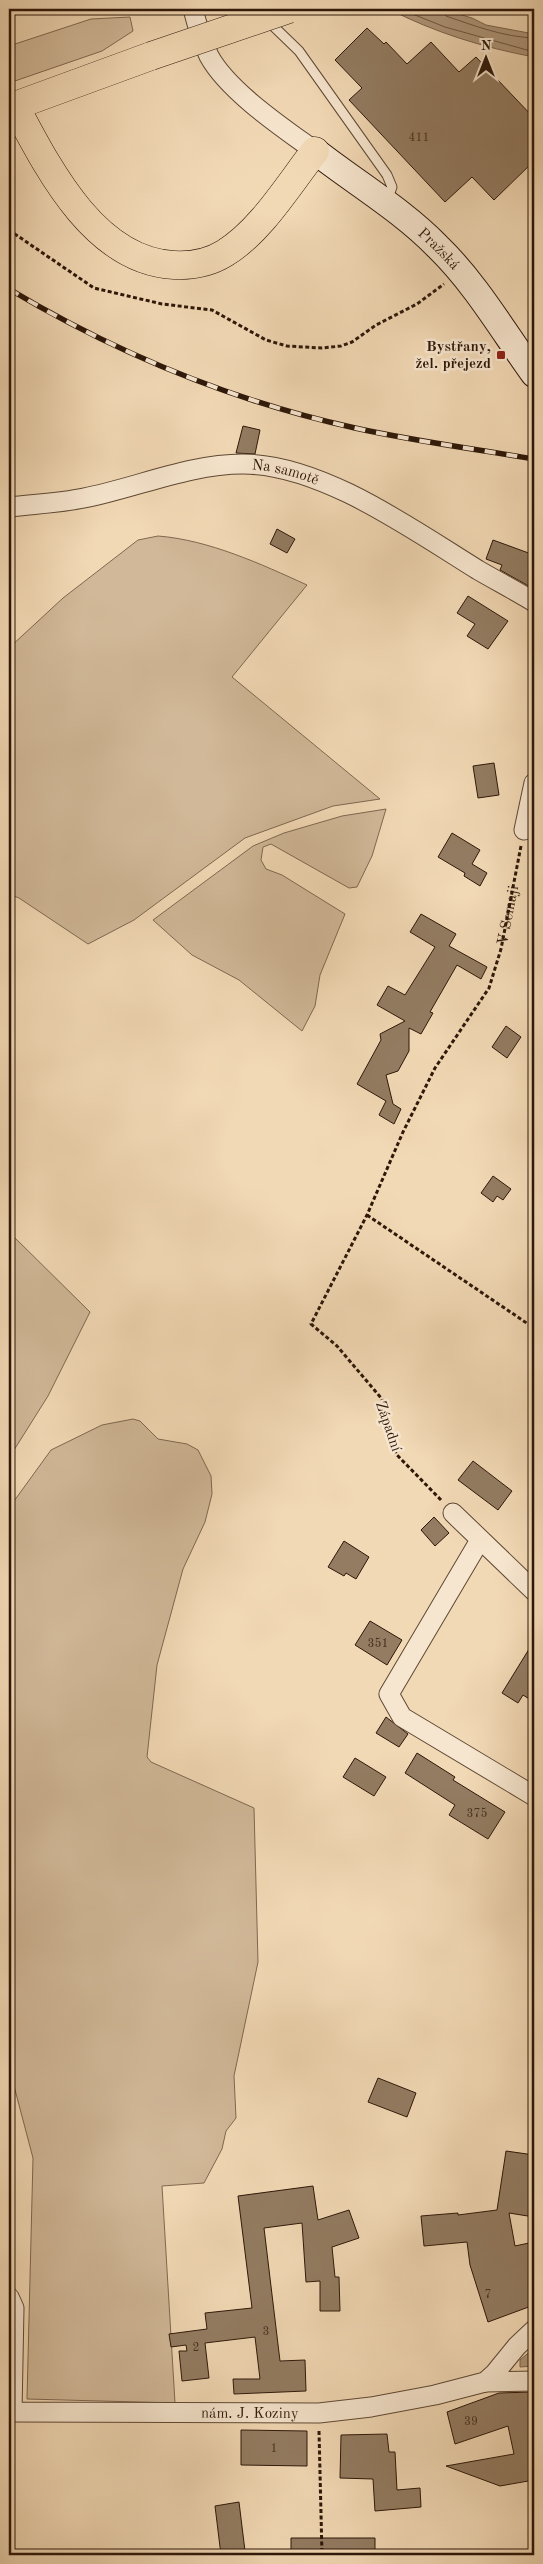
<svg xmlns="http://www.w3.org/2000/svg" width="543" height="2564" font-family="'Old Standard TT',serif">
<rect width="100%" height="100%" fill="#f2d9b5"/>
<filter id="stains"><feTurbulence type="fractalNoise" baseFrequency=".004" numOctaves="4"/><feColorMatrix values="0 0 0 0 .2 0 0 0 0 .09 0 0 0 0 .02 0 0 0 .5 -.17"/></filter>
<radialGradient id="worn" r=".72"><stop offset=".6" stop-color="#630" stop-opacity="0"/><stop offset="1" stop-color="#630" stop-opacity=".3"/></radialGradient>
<path fill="#d1b898" stroke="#7f6850" d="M130 17 133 31 102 51 9 83V46L91 19Z
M158 536C209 540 261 564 307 585L232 677 380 799 333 806 245 838 134 920 88 944 19 898 9 894V648L63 598 138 540Z
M386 809 372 856 357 887 349 888 271 844 263 847 261 860 266 869 282 875 345 914 320 975 315 1006 302 1031 239 980 192 955 153 920 253 846 284 833 342 816Z
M9 1232 90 1312 48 1396 9 1458Z
M133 1419 140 1421 158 1439 187 1444 198 1450 211 1476 212 1494 205 1522 183 1569 157 1665 147 1757 151 1762 254 1808 258 1962 234 2076 236 2118 226 2131 222 2149 204 2183 162 2186 175 2403 27 2399 33 2158 9 2067V1508L51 1450 102 1425Z"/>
<path fill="#af977b" stroke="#7b644d" d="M389 9H442L472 18 486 25 534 34V57C485 48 433 32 389 9Z
M533 2349 534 2366 520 2367V2360Z"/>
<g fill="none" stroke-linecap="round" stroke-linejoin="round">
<path stroke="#6e5742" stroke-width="1" d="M400 9 445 27 534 52
M443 9 446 16C475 26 504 37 534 38"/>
</g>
<path fill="#937c62" stroke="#2d1709" d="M367 28 384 44 386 42 407 64 431 42 459 72 476 57 534 118V161L494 200 472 177 445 202 349 100 362 88 335 60Z
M243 426 260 430 255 454 236 453Z
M277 529 295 539 287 553 270 544Z
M493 540 534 555V589L500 570 502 565 486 559Z
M468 596 508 621 488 649 467 636 475 624 457 613Z
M494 763 499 795 478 798 473 766Z
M452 833 480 850 472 864 487 873 480 886 464 876 465 873 438 857Z
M421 914 456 934 449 946 487 967 481 979 457 965 430 1012 433 1013 421 1034 409 1028V1051L398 1071 386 1075 393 1104 401 1109 394 1124 379 1115 386 1101 357 1084 381 1040 380 1034 405 1021 377 1005 388 986 405 995 435 947 410 932Z
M506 1026 521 1037 507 1058 492 1047Z
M493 1176 511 1189 503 1200 497 1196 493 1202 481 1193Z
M473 1461 512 1491 498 1510 458 1480Z
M434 1517 449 1533 435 1546 421 1530Z
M344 1541 369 1557 356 1579 346 1573 344 1576 328 1567Z
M370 1621 402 1640 387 1665 355 1645Z
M534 1641V1702L523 1695 518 1703 502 1693Z
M386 1717 408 1734 399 1747 376 1733Z
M417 1753 455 1777 453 1780 505 1812 488 1839 449 1815 455 1805 405 1773Z
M355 1758 386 1777 374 1796 343 1777Z
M378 2078 416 2093 407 2117 368 2102Z
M506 2151 534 2155V2217L509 2213 515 2246 529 2243 532 2262 534 2261V2305L488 2322 470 2265 467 2242 424 2246 421 2216 458 2213V2215L497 2210Z
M313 2186 318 2220 349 2210 359 2238 332 2247 335 2277H339L340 2311H320V2281L306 2282 302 2223 264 2228 280 2361 305 2360 306 2391 234 2394 233 2379H260L255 2337 205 2343 209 2378 182 2381 179 2351H187L186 2345 171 2347 169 2334 207 2329 205 2313 252 2308 238 2196Z
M531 2392 534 2480 500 2486 446 2466 514 2454 508 2426 455 2444 447 2412 499 2393Z
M241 2430 307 2431V2466L241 2465Z
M387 2434 389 2452H395L397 2490 420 2488 421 2507 375 2511 373 2479 340 2478 341 2435Z
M239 2502 245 2551 221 2555 215 2506Z
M291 2538H375V2555H291Z"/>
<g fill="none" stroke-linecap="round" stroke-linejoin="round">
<g stroke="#5e4834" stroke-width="11">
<path id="lane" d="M267 20 299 51 387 175 392 187 387 201"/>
</g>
<g stroke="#5e4834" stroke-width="21">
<g id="street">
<path d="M193 9C197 25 202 41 209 56 228 91 283 128 315 151"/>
<path id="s2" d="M9 507C34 504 60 503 84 498 136 488 189 464 243 464 322 464 413 530 478 570 497 581 516 591 534 602"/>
<path d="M524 830 534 783"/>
<path d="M453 1513 534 1591"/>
<path d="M480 1540 389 1694 402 1717 534 1796"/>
<path id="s3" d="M9 2297 14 2308 12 2412 319 2413 371 2407 435 2395 485 2382 495 2373 517 2346 534 2330"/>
<path d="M485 2382 534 2381"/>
</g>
</g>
<g stroke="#2d1709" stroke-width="28">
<g id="secondary">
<path id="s4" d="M315 151C356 183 402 210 438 247 476 284 503 331 534 374"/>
</g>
</g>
<g stroke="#2d1709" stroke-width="29">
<path id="primary" d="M15 106C48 168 94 261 174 265 192 266 209 263 225 253 261 231 289 184 315 151
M9 108 151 56"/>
</g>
<g stroke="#2d1709" stroke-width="3" stroke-dasharray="4 2.5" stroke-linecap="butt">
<path d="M9 230 94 288 162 304 212 310 266 340 287 346 322 348 341 346 352 342 376 325 417 304 444 284"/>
<path d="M367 1215 534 1328"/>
<path id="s1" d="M441 1500 396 1454 382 1399 337 1346 311 1324 367 1215 403 1132 435 1068 489 988 501 949 521 846"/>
<path d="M319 2431 322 2555"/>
</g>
<use href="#lane" stroke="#f7e6cf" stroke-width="9"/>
<use href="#street" stroke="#f7e6cf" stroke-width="19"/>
<use href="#secondary" stroke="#f7e6cf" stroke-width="26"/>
<use href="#primary" stroke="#f2d9b5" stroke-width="28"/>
<g stroke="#2d1709" stroke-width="5.5">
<path id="rail" d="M9 289C116 353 233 401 355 428 414 441 475 449 534 459"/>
</g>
<use href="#rail" stroke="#f7e6cf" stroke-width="4" stroke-dasharray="11" stroke-linecap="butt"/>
<g stroke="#2d1709" stroke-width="29" stroke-linecap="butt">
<path id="primary-bridge" d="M151 56 289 9"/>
</g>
<use href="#primary-bridge" stroke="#f2d9b5" stroke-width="28"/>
</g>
<rect fill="#8f2418" stroke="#f7e6cf" stroke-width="2" x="496" y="350" width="10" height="10" rx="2.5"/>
<g text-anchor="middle" stroke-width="5" stroke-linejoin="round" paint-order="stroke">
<g font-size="12" fill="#46301f">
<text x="419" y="141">411</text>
<text x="378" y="1647">351</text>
<text x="477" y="1817">375</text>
<text x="488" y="2298">7</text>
<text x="266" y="2335">3</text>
<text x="196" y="2351">2</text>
<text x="471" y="2425">39</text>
<text x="274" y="2452">1</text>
</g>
<g font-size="15" fill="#2d1709" stroke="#f7e6cf">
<text dy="5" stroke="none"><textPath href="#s4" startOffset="158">Pražská</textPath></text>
<text dy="5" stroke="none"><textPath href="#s2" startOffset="282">Na samotě</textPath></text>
<text dy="5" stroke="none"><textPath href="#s1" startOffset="681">V Semaji</textPath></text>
<text transform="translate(389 1426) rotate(71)" y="5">Západní</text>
<text dy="5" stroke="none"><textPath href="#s3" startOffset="354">nám. J. Koziny</textPath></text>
</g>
<g font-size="15" font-weight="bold" fill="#2d1709" stroke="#f7e6cf" text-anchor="end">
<text x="491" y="351">Bystřany,<tspan x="491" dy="17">žel. přejezd</tspan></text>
</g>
</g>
<rect width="543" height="2564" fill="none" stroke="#f2d9b5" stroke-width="30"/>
<rect x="10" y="10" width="523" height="2544" fill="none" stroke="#2d1709" stroke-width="2.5"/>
<rect x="15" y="15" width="513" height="2534" fill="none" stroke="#2d1709"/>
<g transform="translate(486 58)" stroke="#f7e6cf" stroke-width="4" paint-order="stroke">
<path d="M0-4L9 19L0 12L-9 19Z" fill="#2d1709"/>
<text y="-8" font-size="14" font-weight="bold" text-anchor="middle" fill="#2d1709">N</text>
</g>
<rect width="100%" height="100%" filter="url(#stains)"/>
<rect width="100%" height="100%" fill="url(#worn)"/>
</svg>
